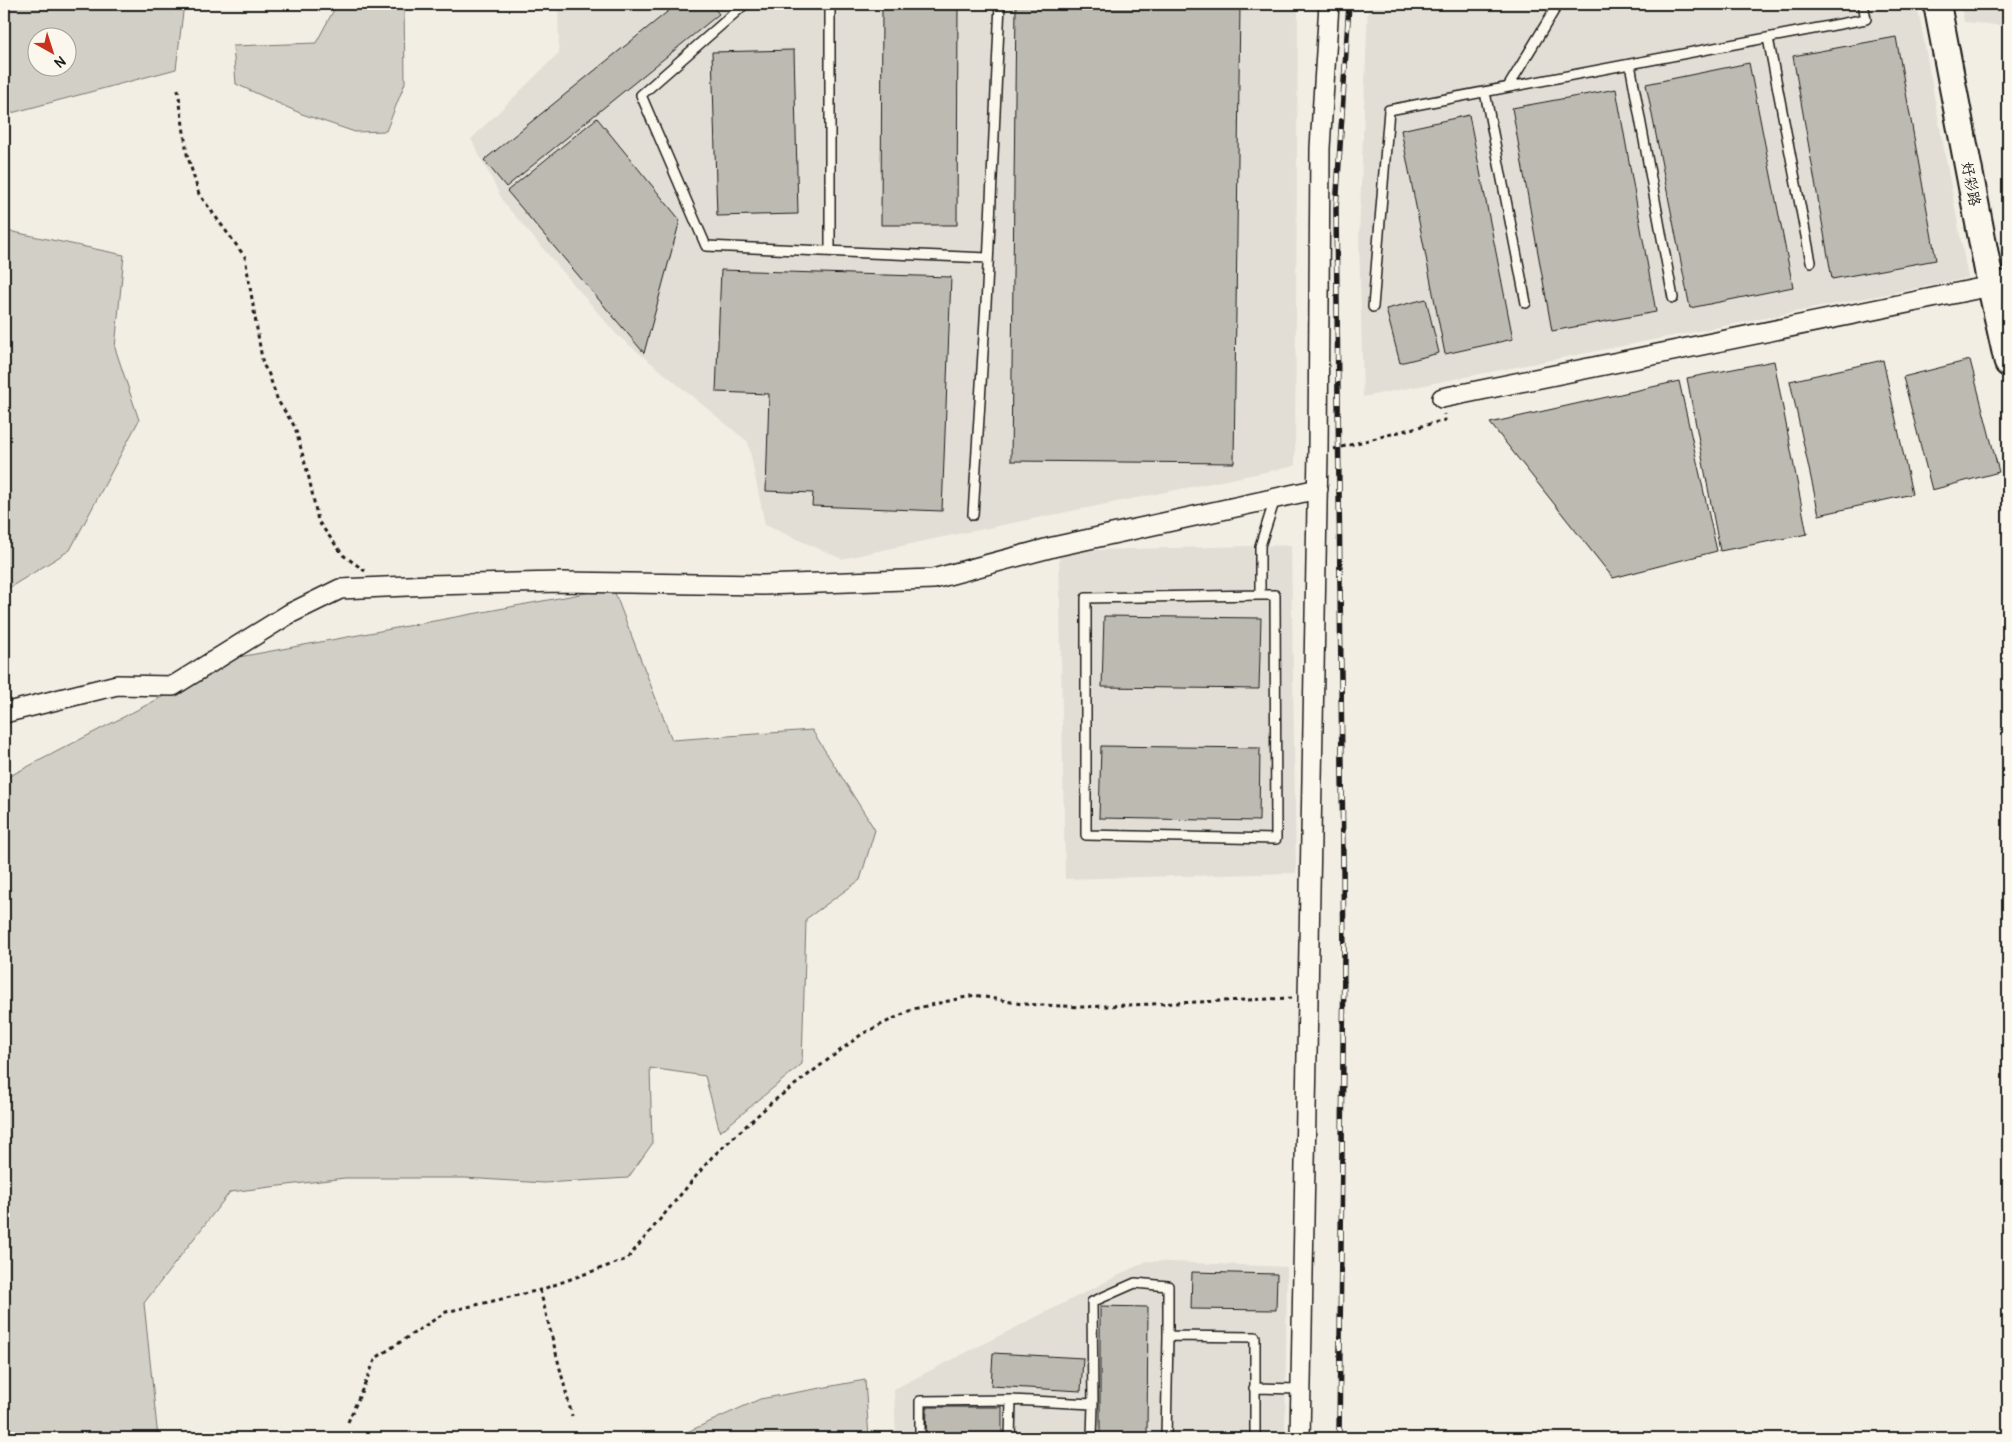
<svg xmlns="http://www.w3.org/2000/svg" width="2012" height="1442" font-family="Pangolin,'LXGW WenKai TC',sans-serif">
<rect width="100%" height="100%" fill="#f2eee4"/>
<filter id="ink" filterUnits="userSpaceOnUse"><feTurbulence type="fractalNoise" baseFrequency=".02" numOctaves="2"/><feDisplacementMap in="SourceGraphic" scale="10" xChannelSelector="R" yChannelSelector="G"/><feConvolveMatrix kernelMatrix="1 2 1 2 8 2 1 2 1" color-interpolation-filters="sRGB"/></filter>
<g filter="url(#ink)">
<path fill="#e2ded5" d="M558 4H1298L1295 466 938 538 842 559 765 525 748 442 617 335 504 203 471 139 559 53Z
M1368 4H1917L1968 278 1363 397 1359 238Z
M1960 4H2008V26L1964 22Z
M1291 545 1296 873 1065 879 1059 551Z
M1147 1261 1287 1267 1285 1438H896L894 1389Z"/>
<path fill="#d2cfc6" stroke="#777671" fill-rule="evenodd" d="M4 4H184L176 69 4 115ZM38 38H68V68H38Z
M337 4H404L405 83 386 131 355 132 302 114 236 84 233 46 316 43Z
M4 230 124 255 115 348 139 420 70 550 4 591Z
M613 588 672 740 812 730 875 830 860 880 806 919 802 1064 720 1132 705 1076 650 1068 652 1144 628 1178 544 1183 465 1178H345L230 1192 144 1303 158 1438H4V779L239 657Z
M865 1380 869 1438H674L760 1399Z"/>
<path fill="#bdbab1" stroke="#1c1c1c" d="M677 4H711L719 14 506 187 484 160Z
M882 4H958L957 225H881Z
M1016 4H1240L1234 463 1011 461Z
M1896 37 1936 260 1832 279 1793 56Z
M2008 42V111L2005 110Z
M794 50 798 214 717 216 712 52Z
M1749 63 1793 287 1690 308 1646 84Z
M1616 89 1656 312 1552 331 1512 108Z
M1469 115 1513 339 1445 354 1401 130Z
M597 118 680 220 644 353 507 191Z
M721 270 951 277 942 511 812 506 813 493 766 491 769 394 716 392Z
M1426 299 1439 353 1400 363 1386 309Z
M1883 360 1912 494 1819 515 1790 381Z
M1970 360 1999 472 1932 490 1903 377Z
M1774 361 1807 534 1720 551 1687 378Z
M1679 381 1717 551 1613 578 1490 423Z
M1104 616 1261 618 1259 689 1102 687Z
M1101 746 1260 748 1259 821 1099 818Z
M1192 1272 1277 1274 1276 1310 1191 1309Z
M1100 1306 1148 1307 1147 1438H1100Z
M993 1353 1083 1358 1081 1391 991 1386Z
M927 1407H1002V1438H926Z"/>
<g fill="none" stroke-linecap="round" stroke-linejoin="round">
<g stroke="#1c1c1c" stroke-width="12">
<path id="lane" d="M745 4 641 95 706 246 988 258
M1768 38 1811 262
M1630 64 1673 298
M1508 87 1558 4
M1485 92 1526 303
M830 251V4
M1373 307 1389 110 1866 19 1863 4
M973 515 987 287 1000 4
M1260 595H1275L1276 839 1086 835V598L1260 595V546L1275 499
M1254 1388 1301 1389
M1093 1404 1092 1302 1135 1283 1168 1286V1336
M920 1438V1401L1011 1400
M1010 1438 1011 1400 1093 1404 1092 1438
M1166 1438 1168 1336 1255 1337V1438"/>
</g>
<g stroke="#1c1c1c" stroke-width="22">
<path id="street" d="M1442 398 1991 286 2008 280
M4 713 117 685 173 686 289 614 340 589 430 585 562 582 763 585 933 579 1053 547 1318 489
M1300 1438 1318 451 1320 148 1329 4"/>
</g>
<g stroke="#1c1c1c" stroke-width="30">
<path id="secondary" d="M1937 4 1991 286 2008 363"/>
</g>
<path stroke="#1c1c1c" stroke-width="3" stroke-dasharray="4 4" stroke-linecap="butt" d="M178 89 187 154 199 194 245 257 263 365 268 372 278 401 295 427 309 478 318 521 343 555 365 571
M1334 449 1445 420 1444 414
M540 1290 572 1416
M348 1422 376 1358 446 1312 540 1290 627 1259 712 1157 771 1103 862 1034 913 1009 975 995 1022 1004 1082 1007 1292 998"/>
<use href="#lane" stroke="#fbf7ec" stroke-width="9"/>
<use href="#street" stroke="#fbf7ec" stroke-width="19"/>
<use href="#secondary" stroke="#fbf7ec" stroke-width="26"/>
<g stroke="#1c1c1c" stroke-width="5.5">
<path id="rail" d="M1339 1438 1344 957 1336 209 1349 4"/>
</g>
<use href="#rail" stroke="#fbf7ec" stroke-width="4" stroke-dasharray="11" stroke-linecap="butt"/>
</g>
</g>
<g text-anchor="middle" stroke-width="4.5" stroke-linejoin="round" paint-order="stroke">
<g font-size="15" fill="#1c1c1c" stroke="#fbf7ec">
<text transform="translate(1971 184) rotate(79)" y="5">好彩路</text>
</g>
</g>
<rect width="2012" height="1442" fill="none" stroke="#fbf7ec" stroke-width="20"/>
<rect x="10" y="10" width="1992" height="1422" fill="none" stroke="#1c1c1c" stroke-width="2" filter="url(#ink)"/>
<g transform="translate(52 52) rotate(141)"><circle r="24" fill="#fbf7ec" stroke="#a29f99"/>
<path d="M0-4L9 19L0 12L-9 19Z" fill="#c8321e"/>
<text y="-8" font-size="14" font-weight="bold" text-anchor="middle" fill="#1c1c1c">N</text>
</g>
</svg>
